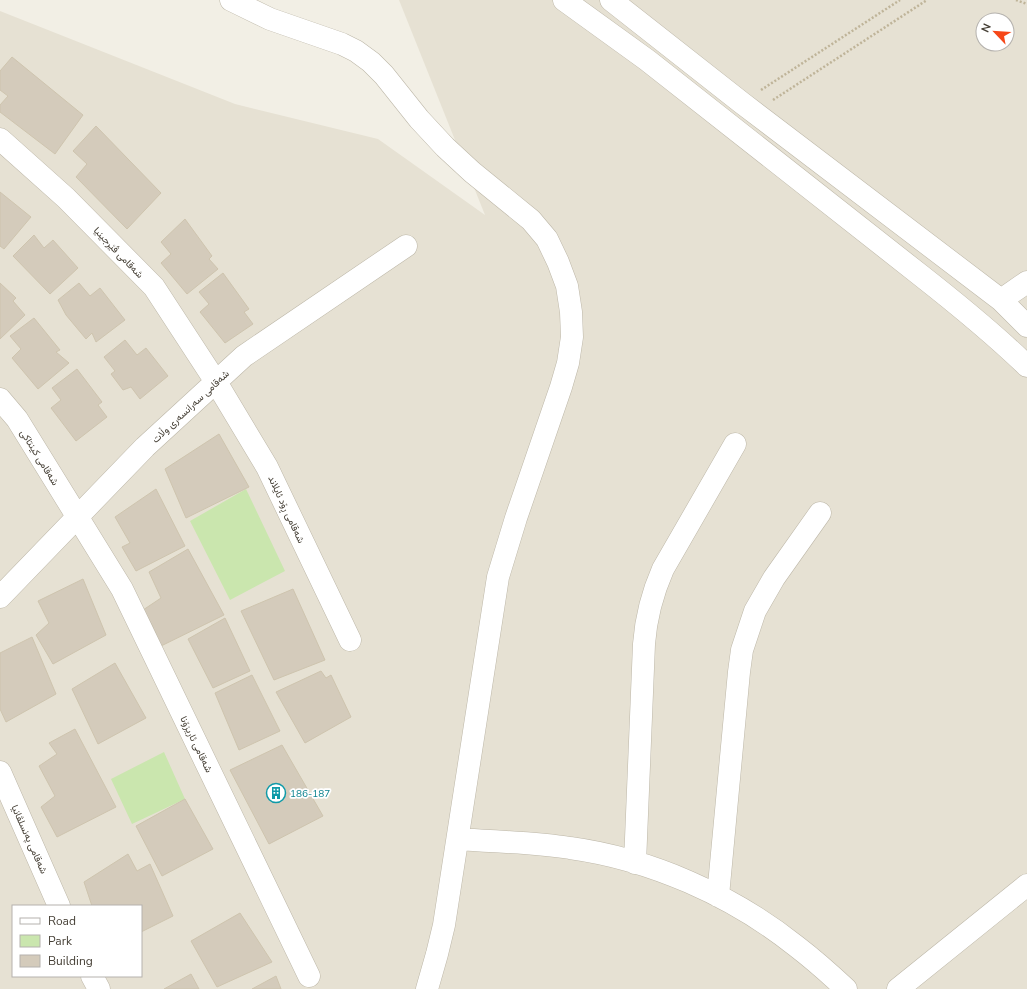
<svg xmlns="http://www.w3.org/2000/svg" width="1027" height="989" font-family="'Nunito Sans',Vazirmatn,sans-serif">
<rect width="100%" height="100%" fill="#f2efe5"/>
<path fill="#e6e1d3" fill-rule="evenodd" d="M399 0H1027V989H0V11L235 104 378 139 485 215ZM983 20H1007V44H983ZM13 906H141V976H13Z"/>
<path fill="#cae6ae" d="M246 489 285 571 230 600 190 521Z
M164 752 185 799 132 824 111 779Z"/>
<path fill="#d4cbbb" stroke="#cec4ae" d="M12 57 83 115 55 154 0 112V105L8 96 0 90V71Z
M96 126 161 193 127 229 76 177 87 164 73 151Z
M0 192 31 217 4 249 0 246Z
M185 219 212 256 209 259 218 269 187 294 161 263 171 254 161 242Z
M34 235 44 248 53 240 78 268 50 294 13 256Z
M223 273 249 309 244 312 253 324 225 343 200 312 209 304 199 292Z
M0 283 16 298 13 301 25 315 0 339Z
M79 283 90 296 100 288 125 320 96 342 92 333 86 339 66 315 58 300Z
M34 318 60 350 56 352 69 363 38 389 12 358 21 349 10 336Z
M125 340 137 355 146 348 168 376 140 399 131 387 123 390 111 374 115 371 104 357Z
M77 369 102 402 98 405 107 417 76 441 51 408 61 400 52 388Z
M219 434 249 487 186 518 165 469Z
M156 489 185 546 136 571 122 547 130 543 115 517Z
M188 549 224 615 161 646 152 625 143 610 161 598 149 572Z
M83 579 106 635 53 664 36 635 49 623 38 601Z
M293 589 325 660 274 680 241 611Z
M225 618 250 671 213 688 188 639Z
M32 637 56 694 6 722 0 709V653Z
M115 663 146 718 98 744 72 689Z
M321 671 326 678 331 675 351 717 305 743 276 692Z
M252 675 280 731 239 750 215 693Z
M75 729 116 807 57 837 41 807 55 796 39 766 57 754 49 743Z
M282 745 323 816 269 844 230 770Z
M185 799 213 849 162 876 136 826Z
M128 854 137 871 150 864 173 916 141 932V906H92L84 882Z
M240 913 272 962 217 987 191 941Z
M191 974 199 989H164Z
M276 976 281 989H252Z"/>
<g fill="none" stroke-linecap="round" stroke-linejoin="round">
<g stroke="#bdb7a8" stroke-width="23">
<path id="minor" d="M231 0 270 19 342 44 356 51 371 62 384 75 419 119 445 147 472 172 531 220 547 239 558 262 567 286 571 312 572 337 568 363 561 387 516 518 498 577 444 925 437 954 427 989
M564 0 647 60 919 274C956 303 993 333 1027 366
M611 0 742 103 1001 300 1027 326
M0 139 66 198 154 287 216 382 267 467 350 640
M1001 300 1027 282
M0 399 17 419 122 589 309 976
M0 597 145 447 244 356 406 246
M0 772 59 906
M458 839C495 842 533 842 570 848 650 859 732 895 796 946 813 959 830 974 846 989
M635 863 644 644C646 617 652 594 663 569L735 444
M718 896 739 672 742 650 755 611 774 578 820 513
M92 976 99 989
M898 989 1027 885"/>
</g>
<path stroke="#bfb499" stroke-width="2.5" stroke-dasharray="2 2" stroke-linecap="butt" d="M1016 0 1027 4
M761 90 900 0
M773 100 927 0"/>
<use href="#minor" stroke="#fff" stroke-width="22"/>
</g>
<defs>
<g id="building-ring" transform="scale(1)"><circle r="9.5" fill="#fff" stroke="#0f9aa8" stroke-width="1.5"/><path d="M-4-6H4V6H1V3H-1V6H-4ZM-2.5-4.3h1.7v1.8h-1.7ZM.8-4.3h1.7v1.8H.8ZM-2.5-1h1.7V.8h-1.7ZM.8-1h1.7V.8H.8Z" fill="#0f9aa8"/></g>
</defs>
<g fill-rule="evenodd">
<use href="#building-ring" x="276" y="793"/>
</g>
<g text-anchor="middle" stroke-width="3.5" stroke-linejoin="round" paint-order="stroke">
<g font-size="10" fill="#453f35" stroke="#fff">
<text transform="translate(119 252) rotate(46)" y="4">شەقامی ڤێرجینیا</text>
<text transform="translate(190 406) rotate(-43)" y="4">شەقامی سەرانسەری وڵات</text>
<text transform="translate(40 457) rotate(58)" y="4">شەقامی کینتاکی</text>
<text transform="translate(287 509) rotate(65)" y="4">شەقامی ڕۆد ئایلاند</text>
<text transform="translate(197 744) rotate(64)" y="4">شەقامی ئاریزۆنا</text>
<text transform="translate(30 839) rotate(66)" y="4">شەقامی پەنسلڤانیا</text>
</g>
<g font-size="10" fill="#0d838f" stroke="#fff" text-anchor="start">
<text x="290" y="797">186-187</text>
</g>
</g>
<rect x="12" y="905" width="130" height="72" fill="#ffffff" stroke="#b5b2ae"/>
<rect x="20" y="918" width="20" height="6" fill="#ffffff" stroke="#b5b2ae"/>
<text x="48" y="925" font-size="12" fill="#453f35">Road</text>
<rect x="20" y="935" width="20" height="12" fill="#cae6ae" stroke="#b5b2ae"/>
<text x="48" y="945" font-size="12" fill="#453f35">Park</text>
<rect x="20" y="955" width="20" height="12" fill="#d4cbbb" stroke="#b5b2ae"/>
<text x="48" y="965" font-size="12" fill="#453f35">Building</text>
<g transform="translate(995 32) rotate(295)"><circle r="19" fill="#ffffff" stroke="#b5b2ae"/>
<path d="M0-3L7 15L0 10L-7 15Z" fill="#f64718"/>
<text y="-6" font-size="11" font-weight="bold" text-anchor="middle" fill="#453f35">N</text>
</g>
</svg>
